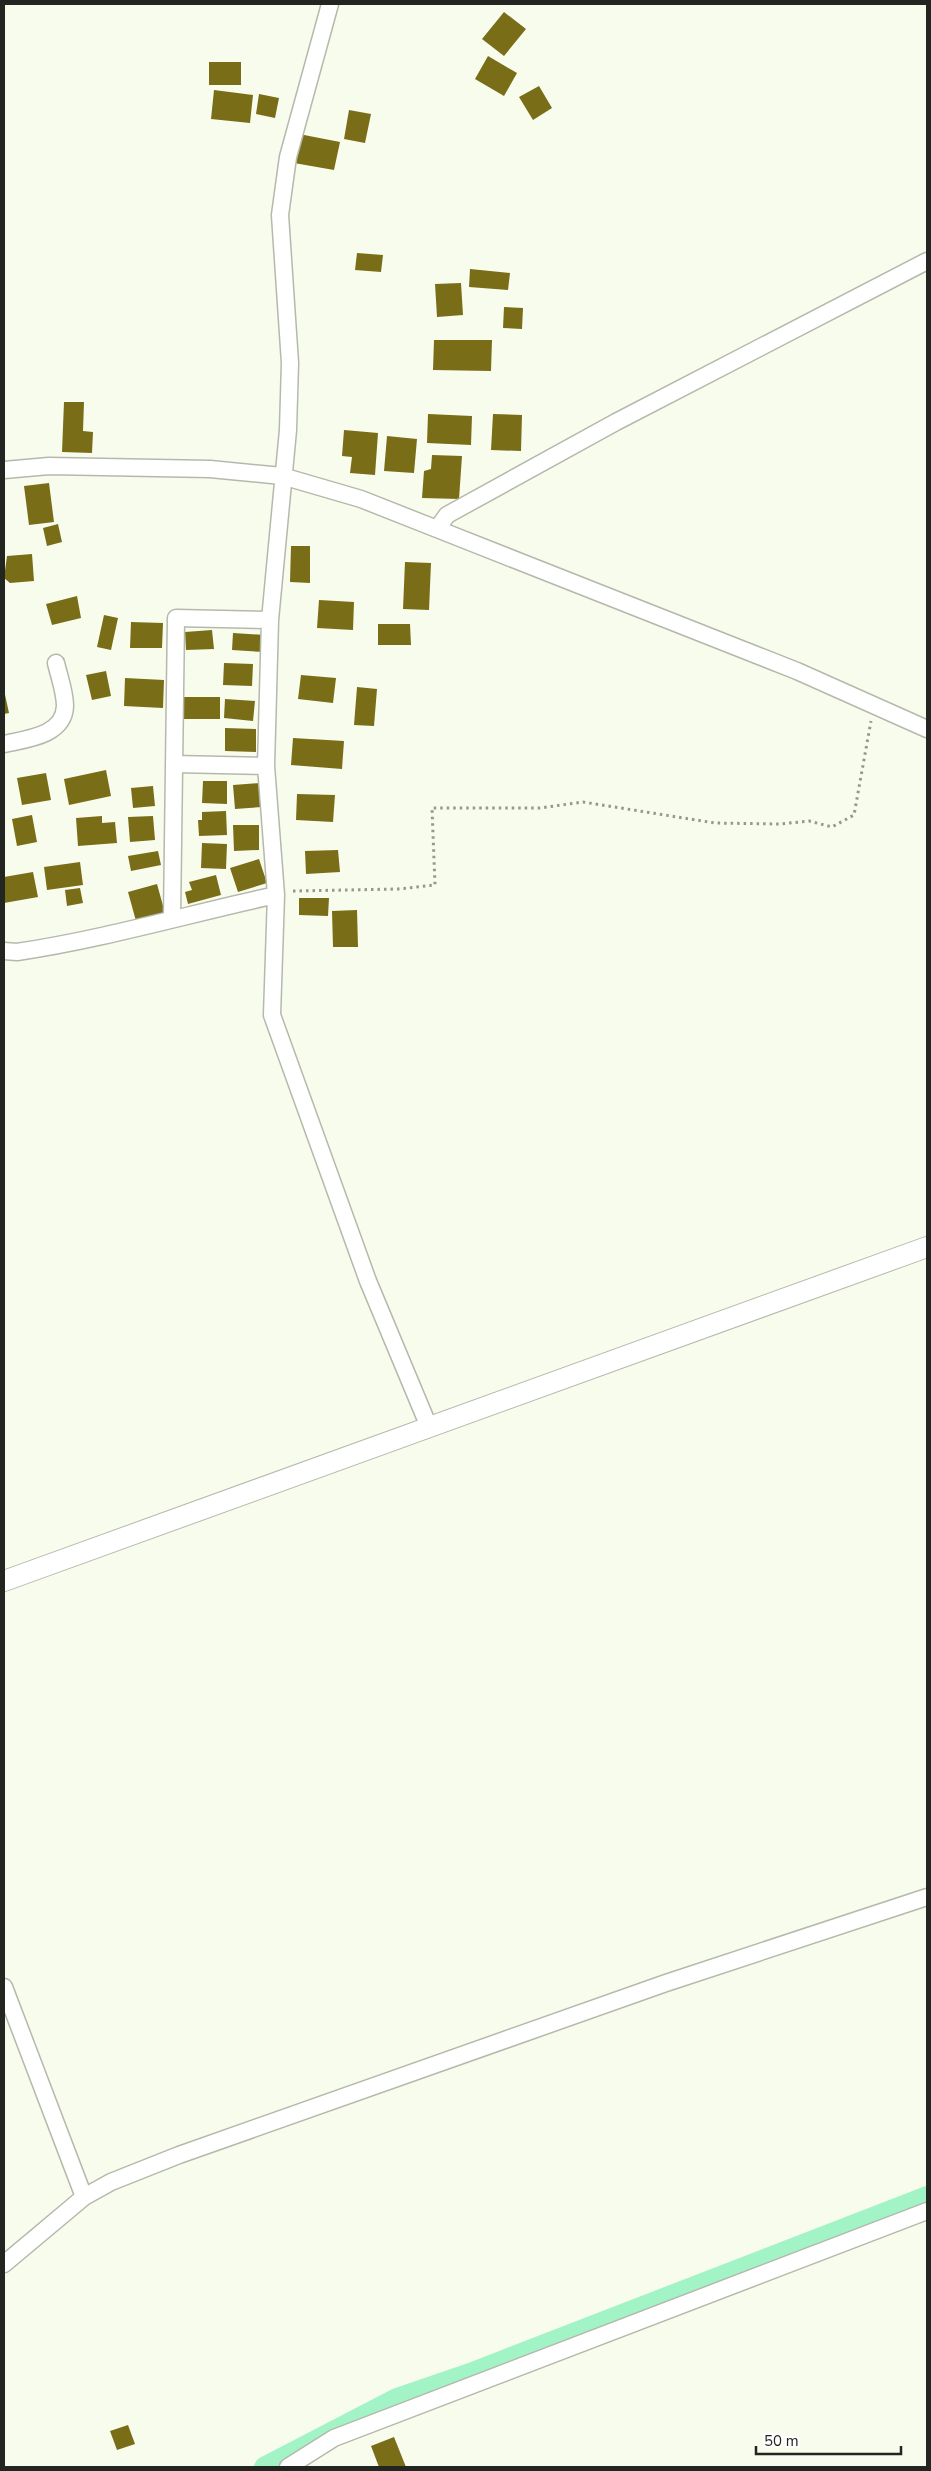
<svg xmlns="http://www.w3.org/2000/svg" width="931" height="2471" font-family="'Nunito Sans',sans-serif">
<rect width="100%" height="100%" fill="#f8fced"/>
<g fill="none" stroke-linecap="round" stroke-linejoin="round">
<path stroke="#a2f4c6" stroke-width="20" d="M264 2467 397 2398 470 2373 927 2196"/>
</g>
<path fill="#796d17" d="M504 12 526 29 504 56 482 39Z
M488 56 517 73 504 96 475 79Z
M209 62H241V85H209Z
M539 86 552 108 533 120 519 97Z
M214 90 253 95 250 123 211 119Z
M259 94 279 98 275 118 256 114Z
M349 110 371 114 365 143 344 139Z
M299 134 340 142 334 170 294 163Z
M357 253 383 255 381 272 355 270Z
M470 269 510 273 508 290 469 287Z
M461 283 463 315 437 317 435 284Z
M504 307 523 308 522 329 503 328Z
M434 340H492L491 371 433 370Z
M64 402H84L83 431 93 432 92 453 62 452Z
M428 414 472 416 471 445 427 443Z
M493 414 522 415 521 451 491 450Z
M344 430 378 433 375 475 350 473 352 457 342 456Z
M387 436 417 439 414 473 384 471Z
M432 455 462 456 459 499 422 498 424 471 431 469Z
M49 483 54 522 29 525 24 486Z
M58 524 62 542 47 546 43 528Z
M291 546H310V583L290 582Z
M32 554 34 581 10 583 4 578 7 556Z
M405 562 431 563 429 610 403 609Z
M77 596 81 618 52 625 46 604Z
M319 600 354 602 353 630 317 628Z
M104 615 118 618 111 650 97 647Z
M131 622 163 623 162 648H130Z
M378 624H410L411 645H378Z
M212 630 214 649 186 650 185 632Z
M233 633 265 635 264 652 232 650Z
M224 663 253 664 252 686 223 685Z
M106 671 111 696 92 700 86 675Z
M301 675 336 678 333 703 298 699Z
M125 678 164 680 163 708 124 706Z
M357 687 377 689 374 726 354 725Z
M4 690 9 713 4 714Z
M182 697H220V719H182Z
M225 699 255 701 253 721 224 718Z
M225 728 256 729V752L225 751Z
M293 738 344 741 342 769 291 765Z
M106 770 111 796 69 805 64 779Z
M46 773 51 800 22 805 17 778Z
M203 781H227V804L202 803Z
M260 783 262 807 235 809 233 785Z
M153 786 155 806 133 808 131 788Z
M297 794 335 795 333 822 296 820Z
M226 811 227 835 199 836 198 820H202V812Z
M32 815 37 842 17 846 12 819Z
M102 816V823L115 822 117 843 78 846 76 818Z
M153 816 155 840 130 842 128 817Z
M233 825H259V850L234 851Z
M202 843 227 844 226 869 201 868Z
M338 850 340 872 306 874 305 851Z
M158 851 161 865 131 871 128 856Z
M259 859 267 883 238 892 230 868Z
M80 862 83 885 47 890 44 867Z
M33 872 38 897 4 903V877Z
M216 875 221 895 188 904 185 892 192 890 189 882Z
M157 884 165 913 136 921 128 892Z
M80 888 83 903 67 906 65 890Z
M299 898H329L328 916 299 915Z
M357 910 358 947H333L332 911Z
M128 2425 135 2444 117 2450 110 2431Z
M394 2437 406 2467H379L371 2446Z"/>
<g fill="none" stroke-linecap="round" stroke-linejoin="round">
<g stroke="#b5b9ab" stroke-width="19">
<path id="minor" d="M330 4 288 157 280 215 290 363 288 430 270 620 266 766 276 895 272 1015 368 1281 429 1427
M4 470 49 466 210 469 282 476 361 499 437 529 797 671 927 729
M437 529 447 515 616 422 927 261
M4 744C26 739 64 736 65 706 65 692 59 676 56 663
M174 764 266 766
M172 918 176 618 270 620
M4 951 17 952C104 939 189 914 276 895
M4 1987 84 2197
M4 2264 84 2197 111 2182 179 2155 666 1983 927 1897
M288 2467 334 2438 927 2211"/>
</g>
<g stroke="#b5b9ab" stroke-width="22">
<path id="tertiary" d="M4 1581 927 1247"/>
</g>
<path stroke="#95988e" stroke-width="3" stroke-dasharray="2.5 4" stroke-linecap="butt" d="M293 891 398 889 435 885 432 808H540L583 802 715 823 780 824 809 821 832 827 854 815 871 721"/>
<use href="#minor" stroke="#fff" stroke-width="16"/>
<use href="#tertiary" stroke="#fff" stroke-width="20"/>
</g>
<rect width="931" height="2471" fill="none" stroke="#232520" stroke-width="10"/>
<path d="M756 2446v8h145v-8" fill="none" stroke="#232520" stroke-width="2.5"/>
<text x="764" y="2446" font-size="15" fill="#232520" stroke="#ffffff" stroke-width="4" paint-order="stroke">50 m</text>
</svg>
